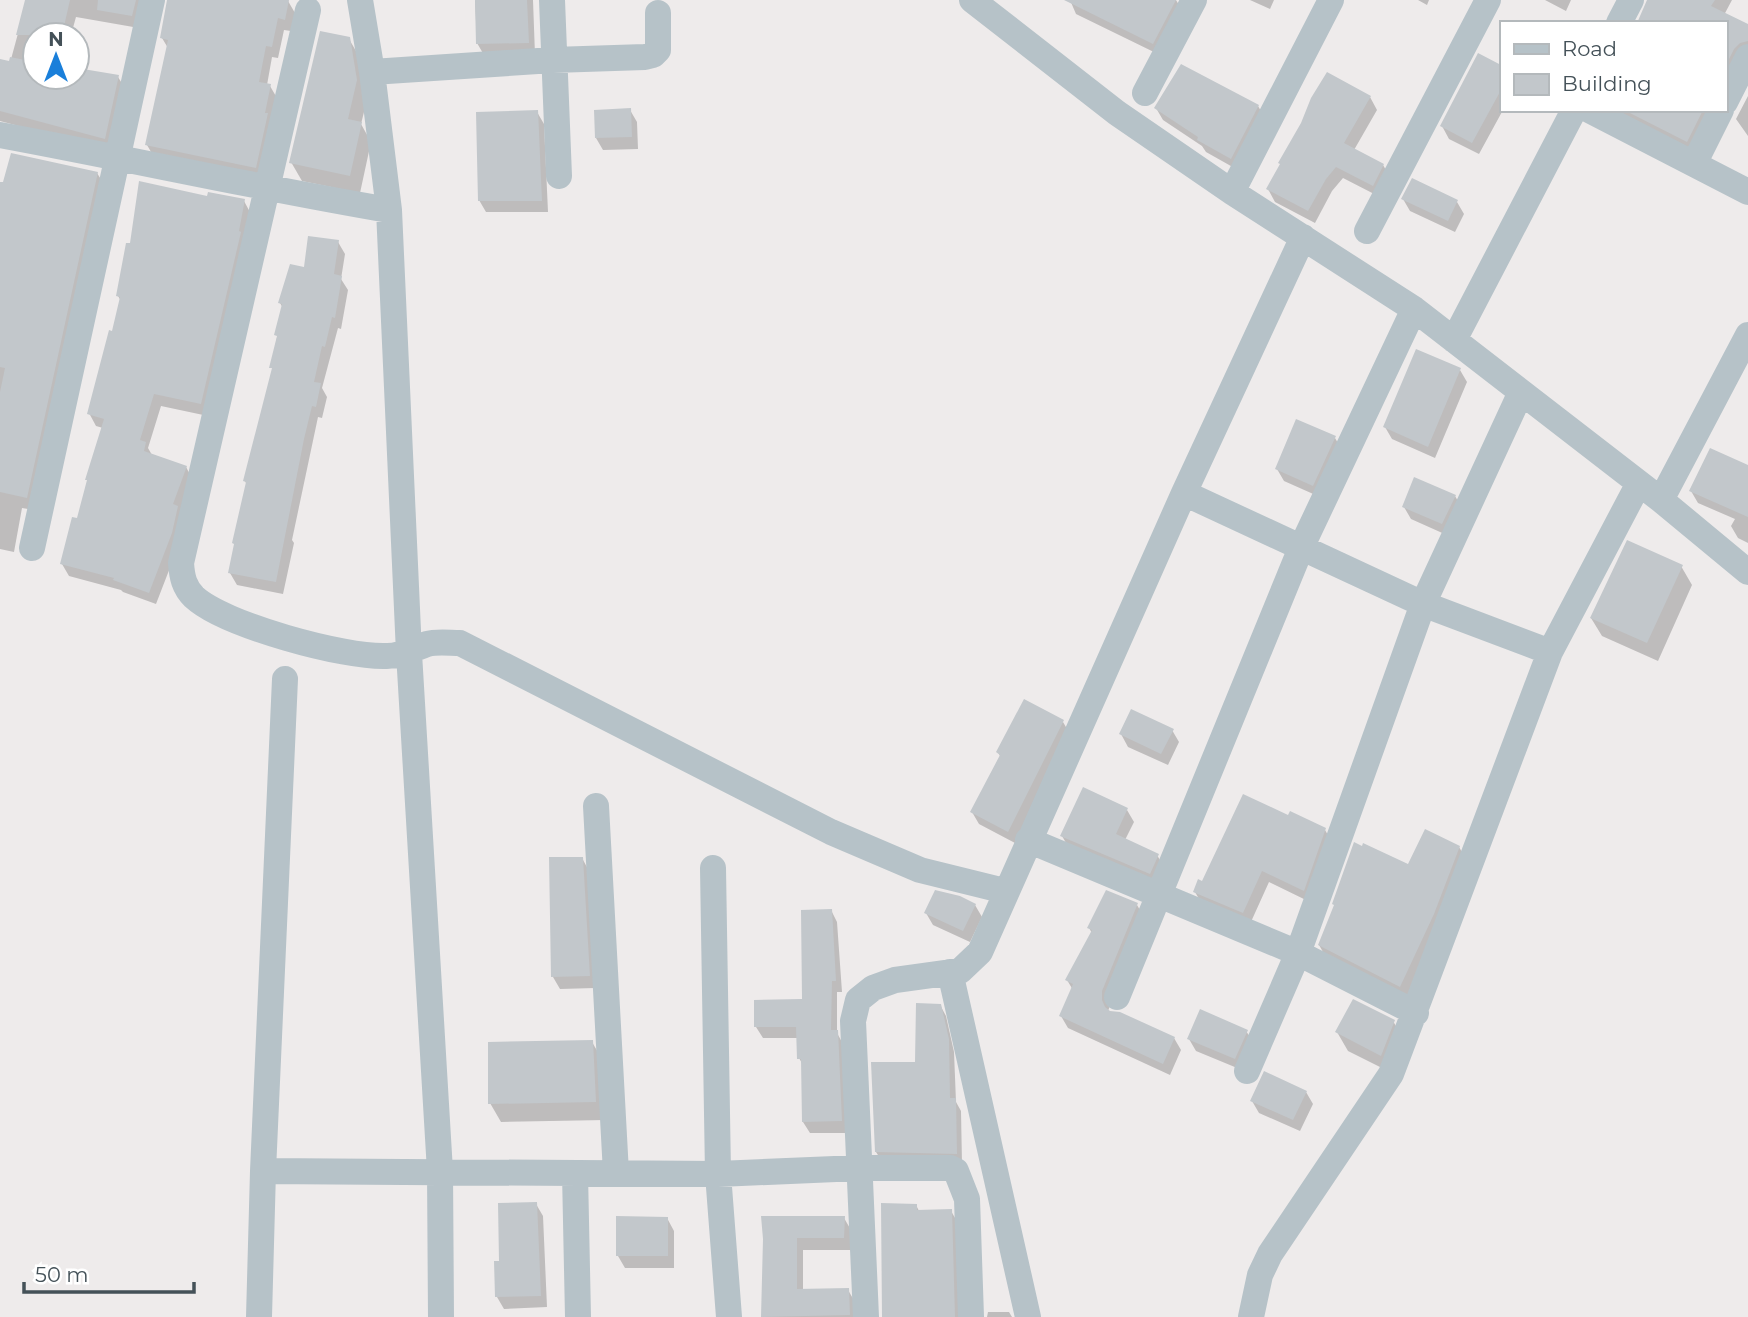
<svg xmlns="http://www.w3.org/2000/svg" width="1748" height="1317" font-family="Montserrat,sans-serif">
<rect width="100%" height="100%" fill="#eeebeb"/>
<path fill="#0003" d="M27 0H141L139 28 76 17 71 35H35V77H77V70L118 77 126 90 112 151 0 121V74L10 63Z
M169 0H285L288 1 295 13 291 31 284 30 278 58 272 57 267 85 270 86 277 98 262 180 154 157 147 145 168 48 162 38Z
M475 0H533L535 55H484L477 43Z
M1070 0H1176L1183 12 1160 55 1076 14Z
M1250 0H1274L1270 9Z
M1418 0H1429L1427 5Z
M1545 0H1571L1566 11Z
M1650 0H1732L1724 15 1748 26V61L1725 101V23Z
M349 39 360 58 367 100 361 124 371 142 360 193 302 181 291 162Z
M1479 55 1501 67 1503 110 1479 154 1449 139 1442 126Z
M1748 96V136L1736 119Z
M1370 97 1377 110 1354 150 1383 165 1390 177 1380 197 1343 178 1332 191 1315 223 1275 202 1268 189Z
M1258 106 1265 118 1238 170 1206 152 1202 146 1163 120 1156 108Z
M630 110 637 122 638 149 603 150 596 138Z
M1608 110H1721L1697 157Z
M537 112 544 124 548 212H486L479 200Z
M97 173 105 186 34 510 22 508 14 552 0 549V183Z
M208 198 244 201 251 214 208 416 161 406 148 448 152 455 186 467 193 480 178 547 156 604 123 592 121 590 69 576 62 564 78 521 103 428 96 426 89 413 114 333 121 301 118 296Z
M1403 199 1457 202 1464 214 1455 232 1410 211Z
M338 242 345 254 341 279 348 290 341 329 338 328 322 388 327 397 322 418 318 417 292 540 294 543 283 594 237 585 230 573 247 485 245 481 273 370 271 367 283 308 280 303 305 269Z
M1460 370 1467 382 1435 458 1392 439 1385 427Z
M1335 438 1342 450 1320 497 1284 481 1277 469Z
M1748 467V543L1738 538 1731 526 1735 519 1698 503 1691 491Z
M1455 496 1462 508 1449 536 1411 519 1404 507Z
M1681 566 1692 585 1658 661 1602 636 1591 618Z
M1063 722 1070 734 1015 843 979 824 972 812 1001 758 998 752Z
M1172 730 1179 742 1168 765 1128 747 1121 734Z
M1127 810 1134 822 1125 840 1157 855 1164 867 1157 885 1069 848 1062 836Z
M1325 830 1332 842 1310 902 1269 882 1250 924 1202 904 1195 892 1203 883Z
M1459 847 1466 859 1407 998 1326 957 1319 945Z
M582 858 589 871 595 988 560 989 553 977Z
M975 905 982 917 970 942 933 925 926 913Z
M1137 905 1144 917 1108 1011 1174 1038 1181 1050 1170 1075 1068 1028 1061 1016 1073 990 1067 980 1092 933 1089 928Z
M831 910 837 922 842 992H837V1033L843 1044 847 1133H810L803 1122V1065L799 1058 798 1038H763L756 1027 804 1001Z
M940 1005 946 1016 954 1052 956 1102 961 1111 962 1164 883 1163 876 1152 917 1064Z
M1393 1021 1404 1040 1392 1073 1348 1051 1337 1032Z
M1246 1031 1254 1043 1242 1070 1196 1051 1189 1039Z
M592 1042 603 1061 606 1120 501 1122 490 1103Z
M1306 1092 1313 1104 1300 1131 1259 1113 1252 1101Z
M536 1204 543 1216 547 1307 504 1309 497 1297 501 1262Z
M916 1205 919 1211H951L958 1223 962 1317H883Z
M667 1218 674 1231V1268H625L618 1256Z
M844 1218 851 1230 850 1250H803V1291L848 1290 855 1302 856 1317H763L764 1239Z
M988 1312H1009L1012 1317H987Z"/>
<path fill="#c2c7cb" d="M25 0H70L62 35H16Z
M98 0H136L132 16 97 10Z
M167 0H289L285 20 278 18 272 47 266 46 259 82 271 84 265 113H268L256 168 145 145 168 40 160 38Z
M475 0H527L529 43 476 44Z
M1064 0H1176L1153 44Z
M1647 0H1715L1711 6 1748 24V41L1740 43 1734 49 1725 67V23H1637Z
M320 31 350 37 357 80 348 119 362 122 350 176 289 163Z
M1478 53 1501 65V90L1472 143 1440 126Z
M10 57 35 62V77H77V68L119 75 105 139 0 111V59L9 61Z
M1181 64 1259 105 1231 159 1197 140 1198 137 1154 108Z
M1327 72 1371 96 1344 143 1384 164 1373 186 1336 167 1326 179 1308 211 1266 189 1280 164 1278 163 1301 123 1311 98Z
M631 108 632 137 595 138 594 110Z
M538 110 542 201H478L476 112Z
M1624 110H1703L1687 142Z
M11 153 98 172 27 498 0 492V392L5 368 0 367V182H3Z
M1412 178 1458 200 1448 221 1401 199Z
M139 181 207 196 208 192 245 199 239 231 241 232 201 404 154 394 140 440 146 442 144 451 187 466 173 504 178 506 172 533 149 593 113 580 114 578 60 564 72 517 77 518 87 480H85L104 419 87 414 109 330 112 331 120 297 116 296 126 243H130Z
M308 236 339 240 334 274 342 276 335 318 332 317 325 347 322 346 314 382 321 383 316 407 312 406 304 439 276 582 228 573 234 544 232 543 246 482 243 481 272 368H269L277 336 274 335 282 304 278 303 290 264 304 267Z
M1416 349 1461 368 1428 447 1383 427Z
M1296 419 1336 436 1313 486 1275 469Z
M1710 448 1748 465V517L1689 491Z
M1414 477 1456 495 1442 524 1402 507Z
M1627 540 1683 565 1647 643 1590 618Z
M1024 699 1064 720 1008 832 970 812 1000 755 996 752Z
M1131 709 1174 729 1161 754 1119 734Z
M1083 787 1128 808 1116 834 1159 854 1150 874 1060 836Z
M1243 794 1288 815 1290 811 1326 828 1304 891 1262 871 1243 913 1193 892 1198 879 1202 881Z
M1425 829 1460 846 1434 914 1400 987 1318 945 1334 905 1332 904 1354 842 1362 846 1363 843 1408 864Z
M549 857H583L590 976 551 977Z
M935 890 960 896 976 904 963 931 924 913Z
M1106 890 1138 903 1102 991V1000L1105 1007 1110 1011 1120 1012 1175 1037 1163 1064 1059 1016 1073 984 1065 980 1092 930 1087 928Z
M832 909 836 981H832L831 1030H838L842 1121 802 1122 801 1059H797L796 1027H754V1000L802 999 801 910Z
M1353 999 1395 1020 1381 1056 1335 1032Z
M916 1003 941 1004 949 1039 950 1098H956L957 1154 875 1152 871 1062H915Z
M1200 1009 1248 1030 1235 1059 1187 1039Z
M593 1040 596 1102 488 1104V1042Z
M1264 1071 1307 1091 1293 1120 1250 1101Z
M537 1202 541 1296 495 1297 494 1261H499L498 1203Z
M881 1203 917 1204V1210L952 1209 955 1317H882Z
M616 1216 668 1217V1256H616Z
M761 1216H845L844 1238H797V1289L849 1288 850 1315 761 1317 763 1239Z"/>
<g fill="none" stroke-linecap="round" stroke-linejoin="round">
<path stroke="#b6c2c8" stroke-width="26" d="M360 0 372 72 389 210 409 653 440 1171 441 1317
M552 0 559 176
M972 0 1117 113 1232 192 1414 309 1661 500 1748 572
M308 10 181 563C182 577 184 587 194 597 224 625 345 658 387 656 402 656 413 649 427 644 437 641 450 643 460 643L831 832 920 870 1005 891
M1619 23 1631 0
M372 72 553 60 645 57 653 55 658 50V13
M1145 93 1194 0
M1725 102 1748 57
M1589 110 1748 192
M0 135C130 159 259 188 389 210
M1694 164 1721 110
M1232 192 1331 0
M1367 231 1488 0
M1454 340 1574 110
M1184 493 1423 604 1550 652
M1661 500 1748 335
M32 548 152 0
M596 806 616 1173
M1028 840 1298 953 1416 1013
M713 868 718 1174 729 1317
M950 972 1028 1317
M1117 997 1301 548 1414 309
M1247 1071 1298 953 1423 604 1521 392
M263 1171 718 1174 859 1168H950L956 1171 967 1199 971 1317
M575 1173 578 1317
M259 1317 263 1171 285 679
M866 1317 853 1021 858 1000 873 988 895 980 960 971 980 952 1184 493 1303 237
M1251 1317 1260 1275 1270 1254 1391 1074 1550 652 1639 483"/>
</g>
<rect x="1500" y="21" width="228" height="91" fill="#ffffff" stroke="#b4b9bc" stroke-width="2"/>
<rect x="1514" y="44" width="35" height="10" fill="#b6c2c8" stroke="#b4b9bc" stroke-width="2"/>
<text x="1562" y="56" font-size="21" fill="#445158">Road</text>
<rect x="1514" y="74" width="35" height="21" fill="#c2c7cb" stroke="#b4b9bc" stroke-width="2"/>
<text x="1562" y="91" font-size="21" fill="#445158">Building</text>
<g transform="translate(56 56)"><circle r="33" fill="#ffffff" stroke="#b4b9bc" stroke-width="2"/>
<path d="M0-5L12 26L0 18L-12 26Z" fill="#1a7fda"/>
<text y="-10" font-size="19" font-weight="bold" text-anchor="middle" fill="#445158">N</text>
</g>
<path d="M24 1282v10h170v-10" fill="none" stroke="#445158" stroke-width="3.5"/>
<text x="35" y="1282" font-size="21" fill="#445158" stroke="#ffffff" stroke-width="5" paint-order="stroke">50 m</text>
</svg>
